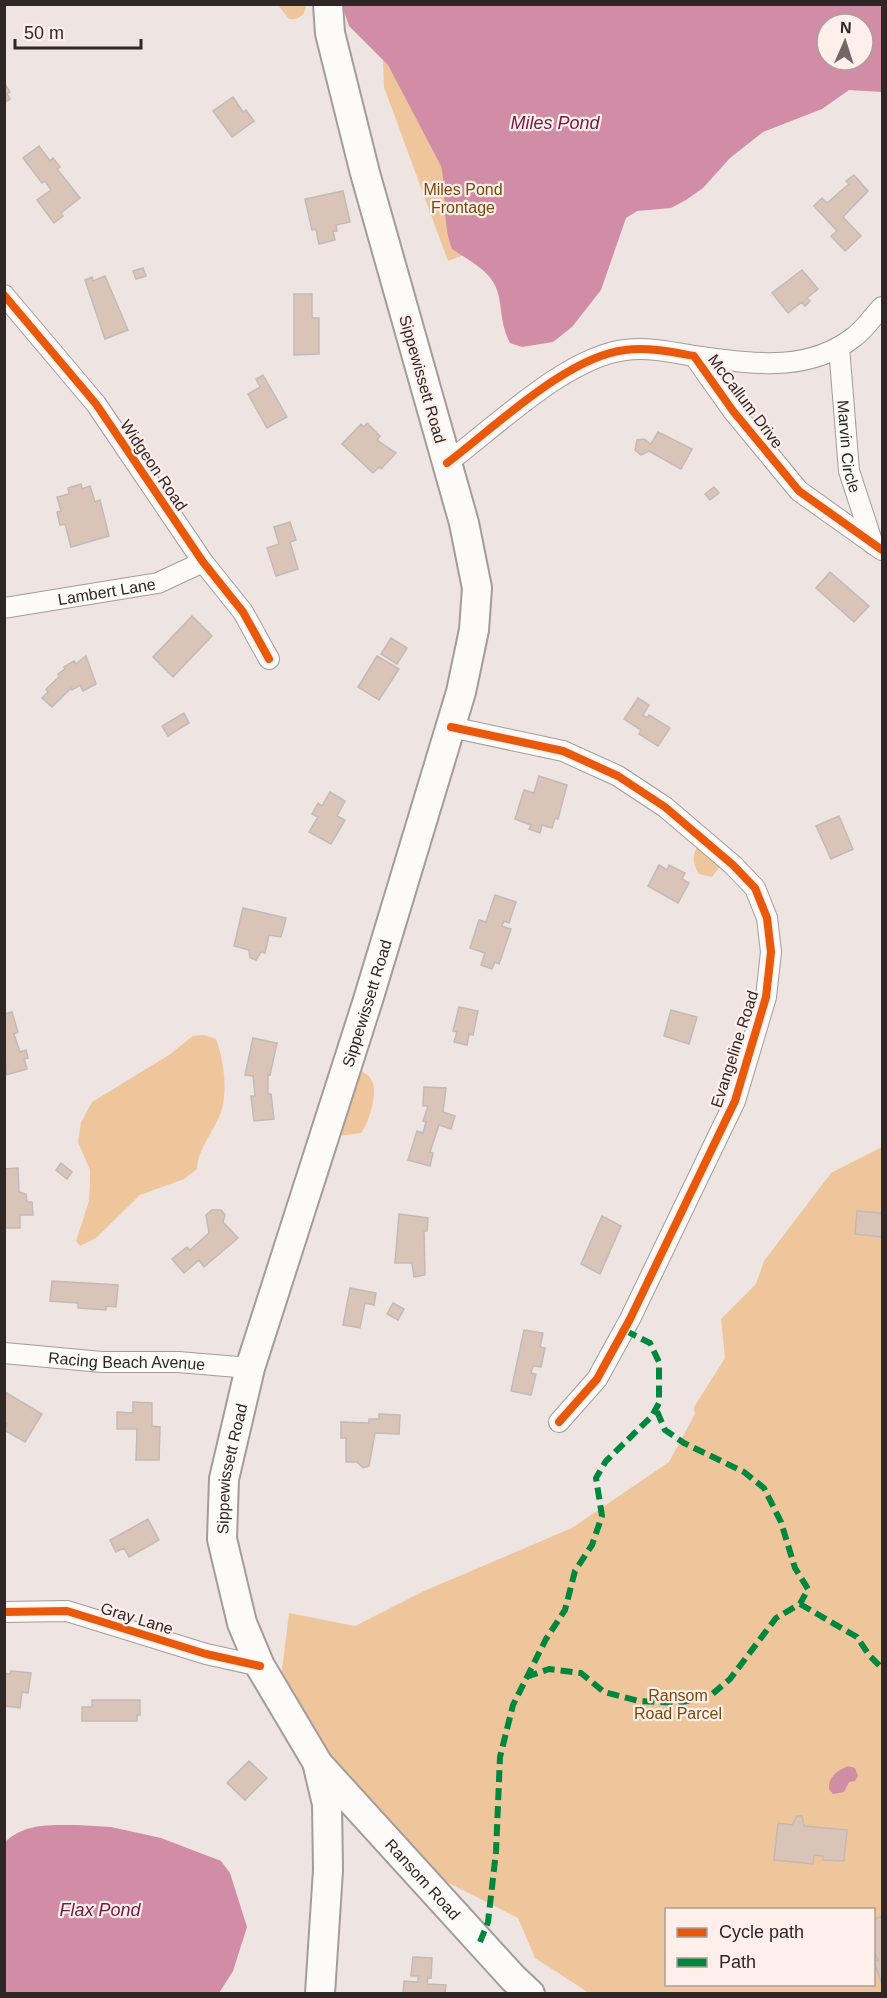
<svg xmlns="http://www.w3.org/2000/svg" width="887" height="1998" font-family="Arial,sans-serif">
<rect width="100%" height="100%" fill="#eee4e1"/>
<path fill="#efc69b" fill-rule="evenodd" d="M278 5H306C305 15 300 20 289 19Z
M381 5 515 237 448 261 384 87Z
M699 843 723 863 712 877 699 874C692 863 692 854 699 843Z
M204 1035 216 1039C223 1058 227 1084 223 1104 219 1127 198 1145 197 1169L184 1179 140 1195 96 1238 80 1246 76 1241 89 1201 90 1183V1170L78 1142 81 1122 92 1102 169 1055 193 1036Z
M356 1068C361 1071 368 1074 371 1079 379 1091 369 1123 361 1133L339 1136Z
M882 1147V1993H589L535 1958 518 1918 397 1857 278 1703 289 1613 355 1626 424 1591 572 1528 669 1462 695 1414 694 1407 725 1358 721 1319 756 1284 764 1261 831 1173ZM666 1910H874V1984H666Z"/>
<path fill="#d18ca6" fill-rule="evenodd" d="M342 5H882V92L849 90 822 109 763 132 730 158 703 188 686 200 671 208 637 211 626 218 601 290 572 327 553 342 522 347 510 343C503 330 502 317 500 303 497 273 474 264 452 249 442 222 447 193 441 166L388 65 349 26ZM827 24H863V60H827Z
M848 1766 855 1768 858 1776 855 1781 849 1782 844 1792 833 1794 829 1789C828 1776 839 1770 848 1766Z
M77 1825 111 1827 161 1838 221 1861 230 1873 247 1927 233 1971 219 1993H5V1842C25 1823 50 1825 77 1825Z"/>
<path fill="#dac4b8" stroke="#c2bab7" stroke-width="1.5" d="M5 84 10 92 7 94 10 99 4 103Z
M233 97 243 112 246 110 254 121 232 137 213 111Z
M39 146 50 161 53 158 60 167 57 169 80 198 61 213 63 216 54 223 37 200 51 190 45 181 42 183 23 158Z
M854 175 868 191 843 217 861 236 845 251 831 236 837 231 814 206 822 198 827 203 849 184 846 181Z
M343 191 350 222 336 225 337 231H333L335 240 319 244 316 229 312 230 305 199Z
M143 268 146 276 136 279 133 271Z
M802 270 818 289 807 298 810 301 805 306 802 302 788 313 772 293Z
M105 276 128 330 105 339 85 280 92 277 93 281Z
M294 294H312V318H319V354L294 355Z
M263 375 287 417 267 428 248 394 260 387 256 379Z
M367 423 380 436 377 440 396 453 381 469 379 467 373 473 342 444 361 424 364 427Z
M658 432 692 449 681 469 649 451 641 455 635 450 637 440 644 439 651 444Z
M81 484 82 489 90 486 95 502 100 500 109 536 71 547 65 524 60 525 57 512 61 511 57 497 69 494 68 488Z
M714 487 719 493 710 500 705 494Z
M290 522 296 540 290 542 298 569 276 576 267 548 279 544 274 527Z
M830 572 869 606 854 622 816 588Z
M192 616 212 636 173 677 153 657Z
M391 638 407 648 397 664 381 654Z
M86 656 96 684 83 691 80 685 72 690 71 688 52 707 42 698 48 692 46 689 59 677 58 674 65 669 64 667 74 661 76 664Z
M377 656 399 669 379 700 358 687Z
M638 698 649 705 643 715 647 718 649 715 670 728 658 746 639 734 641 730 624 719Z
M184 713 189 723 168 736 162 726Z
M539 776 567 785 558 819 555 818 552 828 542 825 540 833 529 829 531 825 515 819 524 790 534 793Z
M330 792 345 801 337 816 345 820 331 844 309 832 318 817 312 814 318 803 322 806Z
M839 816 853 849 831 859 816 826Z
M659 865 667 870 669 865 685 873 682 879 689 883 678 903 648 886Z
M495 895 516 902 509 923 504 921 502 926 511 929 499 964 495 962 492 969 481 965 485 953 470 948 479 920 486 922Z
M243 908 286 918 281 937 269 935 265 953 261 952 256 960 250 958 249 950 234 946Z
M459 1007 478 1011 473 1035 469 1034 467 1045 454 1042 457 1032 453 1031Z
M671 1010 697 1017 689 1044 664 1036Z
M12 1012 18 1032 14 1034 20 1052 26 1050 28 1058 24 1059 27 1069 6 1075 4 1014Z
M253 1038 277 1043 270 1075 268 1074V1094H271L274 1119 254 1121 251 1096H255L253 1076 245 1075Z
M424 1087 446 1088 443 1112 455 1116 451 1129 439 1125 430 1152 433 1153 430 1166 408 1160 417 1131 423 1133 426 1122 423 1121 428 1106H423Z
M61 1163 72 1172 67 1179 56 1170Z
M18 1168 19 1192 26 1194 27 1202H32L33 1215H20V1228H4V1169Z
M212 1210H221L225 1215 223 1222 238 1238 204 1267 199 1260 184 1273 172 1259 187 1247 190 1250 209 1233 206 1215Z
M857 1211 882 1213V1237L855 1234Z
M399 1214 428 1218 427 1231H424L425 1275 414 1277 412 1263H395Z
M602 1216 621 1226 600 1274 581 1264Z
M52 1281 118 1285 116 1307 106 1306V1310L78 1308V1303L50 1301Z
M350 1288 376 1293 374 1305 365 1303 360 1328 343 1325Z
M393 1303 404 1309 398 1320 387 1314Z
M524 1330 543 1333 540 1347 545 1348 541 1367 533 1366 531 1373 536 1374 531 1395 511 1391Z
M5 1392 42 1414 25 1442 4 1430 7 1424 4 1422Z
M133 1402 152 1403V1426L160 1427 159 1460H136L137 1429H117V1412L133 1413Z
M379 1414 400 1415 399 1434 375 1433 369 1466 363 1468 357 1462H346V1438H341V1422L369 1423V1419H379Z
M148 1519 159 1540 129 1557 124 1548 116 1552 110 1540Z
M11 1671 31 1673 28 1693 22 1692 20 1708 4 1706V1673L10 1674Z
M92 1700H140V1715H137V1721H82V1707H92Z
M249 1761 267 1778 245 1800 227 1783Z
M797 1816H802L804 1826 847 1830 844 1861 823 1860V1856L814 1855 813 1864 774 1860 778 1823 792 1825Z
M882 1916V1981L881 1982 874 1961 878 1960 874 1952V1919Z
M413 1957 432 1958 431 1978 428 1977 427 1984 446 1985 445 1994H403L404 1981 418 1982V1976H411Z"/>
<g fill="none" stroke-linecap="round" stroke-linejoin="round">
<g stroke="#a39c9a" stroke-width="22">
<g id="street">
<path d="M4 295 96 404 203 562 243 612 269 659"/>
<path id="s1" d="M839 347 849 471 873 544"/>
<path d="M694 356C749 363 807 374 854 337 865 329 873 316 882 307"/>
<path d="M447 463C494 428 566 357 625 350 648 347 672 352 694 356L733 411 799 491 882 550"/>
<path id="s2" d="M4 608 158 583 203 562"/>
<path d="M451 727 563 751 618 776 665 807 733 865 755 888 767 918 771 952 766 997 735 1101 630 1319 597 1379 559 1422"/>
<path id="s3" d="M4 1353 102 1362H178L250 1368"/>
<path d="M4 1612 67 1611 206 1654 260 1666"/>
</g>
</g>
<g stroke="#a39c9a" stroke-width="32">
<g id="secondary">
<path id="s4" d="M320 1766 513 1978 530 1994"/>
<path id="s5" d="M320 1994 328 1870 327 1804 317 1762 260 1666 242 1623 222 1539 224 1479 250 1368 368 1000 461 692 474 630 477 588 464 523 365 173 330 33 328 4"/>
</g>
</g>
<use href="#street" stroke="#fcfbfa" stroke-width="20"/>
<use href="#secondary" stroke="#fcfbfa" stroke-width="28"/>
<path stroke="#00873e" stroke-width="6" stroke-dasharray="12 6" stroke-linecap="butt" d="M800 1604 857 1637 869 1655 882 1668
M526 1677 549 1669 581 1673 604 1692 639 1701 678 1703 710 1696 730 1679 776 1618 800 1604 808 1589 795 1568 781 1522 764 1488 744 1472 684 1443 665 1430 656 1409
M480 1942 488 1922 496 1852 500 1757 513 1705 546 1639 565 1610 575 1571 592 1545 602 1516 596 1478 606 1461 652 1416 659 1403V1362L650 1343 624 1330"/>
<g stroke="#feefeb" stroke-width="11">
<path id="cycleway" d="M4 295 96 404 203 562 243 612 269 659
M447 463C494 428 566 357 625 350 648 347 672 352 694 356L733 411 799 491 882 550
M451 727 563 751 618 776 665 807 733 865 755 888 767 918 771 952 766 997 735 1101 630 1319 597 1379 559 1422
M4 1612 67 1611 206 1654 260 1666"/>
</g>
<use href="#cycleway" stroke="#e8590c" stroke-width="8"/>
</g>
<g text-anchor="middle" stroke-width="4.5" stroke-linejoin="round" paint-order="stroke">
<g font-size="16" fill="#774a09" stroke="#feefeb">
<text x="463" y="195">Miles Pond<tspan x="463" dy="18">Frontage</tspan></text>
<text x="678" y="1701">Ransom<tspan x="678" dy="18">Road Parcel</tspan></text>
</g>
<g font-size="16" fill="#2e2725" stroke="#feefeb">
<text transform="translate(423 379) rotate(74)" y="6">Sippewissett Road</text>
<text transform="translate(746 401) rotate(53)" y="6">McCallum Drive</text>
<text dy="6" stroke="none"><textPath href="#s1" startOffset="100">Marvin Circle</textPath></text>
<text transform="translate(154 465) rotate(56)" y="6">Widgeon Road</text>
<text dy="6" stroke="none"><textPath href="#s2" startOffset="104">Lambert Lane</textPath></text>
<text dy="6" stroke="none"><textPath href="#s5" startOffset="1035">Sippewissett Road</textPath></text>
<text transform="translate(734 1049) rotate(-72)" y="6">Evangeline Road</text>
<text dy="6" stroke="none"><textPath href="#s3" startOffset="123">Racing Beach Avenue</textPath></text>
<text dy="6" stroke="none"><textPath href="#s5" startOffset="549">Sippewissett Road</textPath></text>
<text transform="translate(137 1618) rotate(17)" y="6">Gray Lane</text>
<text dy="6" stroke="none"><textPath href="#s4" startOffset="153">Ransom Road</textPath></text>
</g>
<g font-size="18" font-style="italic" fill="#711a44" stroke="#feefeb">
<text x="555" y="129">Miles Pond</text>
<text x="100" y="1916">Flax Pond</text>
</g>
</g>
<rect width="887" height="1998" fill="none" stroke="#2e2725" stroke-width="12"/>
<rect x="665" y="1908" width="210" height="78" fill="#feefeb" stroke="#ab9f9c" stroke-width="1.5"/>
<rect x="677" y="1928" width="30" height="9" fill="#e8590c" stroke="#ab9f9c" stroke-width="1.5"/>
<text x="719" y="1938" font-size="18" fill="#2e2725">Cycle path</text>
<rect x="677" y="1958" width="30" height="9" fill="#00873e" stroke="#ab9f9c" stroke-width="1.5"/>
<text x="719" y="1968" font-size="18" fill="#2e2725">Path</text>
<g transform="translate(845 42) rotate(3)"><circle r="28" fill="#feefeb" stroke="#ab9f9c" stroke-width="1.5"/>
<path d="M0-4.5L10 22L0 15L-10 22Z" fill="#716967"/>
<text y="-9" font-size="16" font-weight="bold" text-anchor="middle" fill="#2e2725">N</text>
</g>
<path d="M15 39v9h126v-9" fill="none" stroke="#2e2725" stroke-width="3"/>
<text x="24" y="39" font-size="18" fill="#2e2725" stroke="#feefeb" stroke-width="4.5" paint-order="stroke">50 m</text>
</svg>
